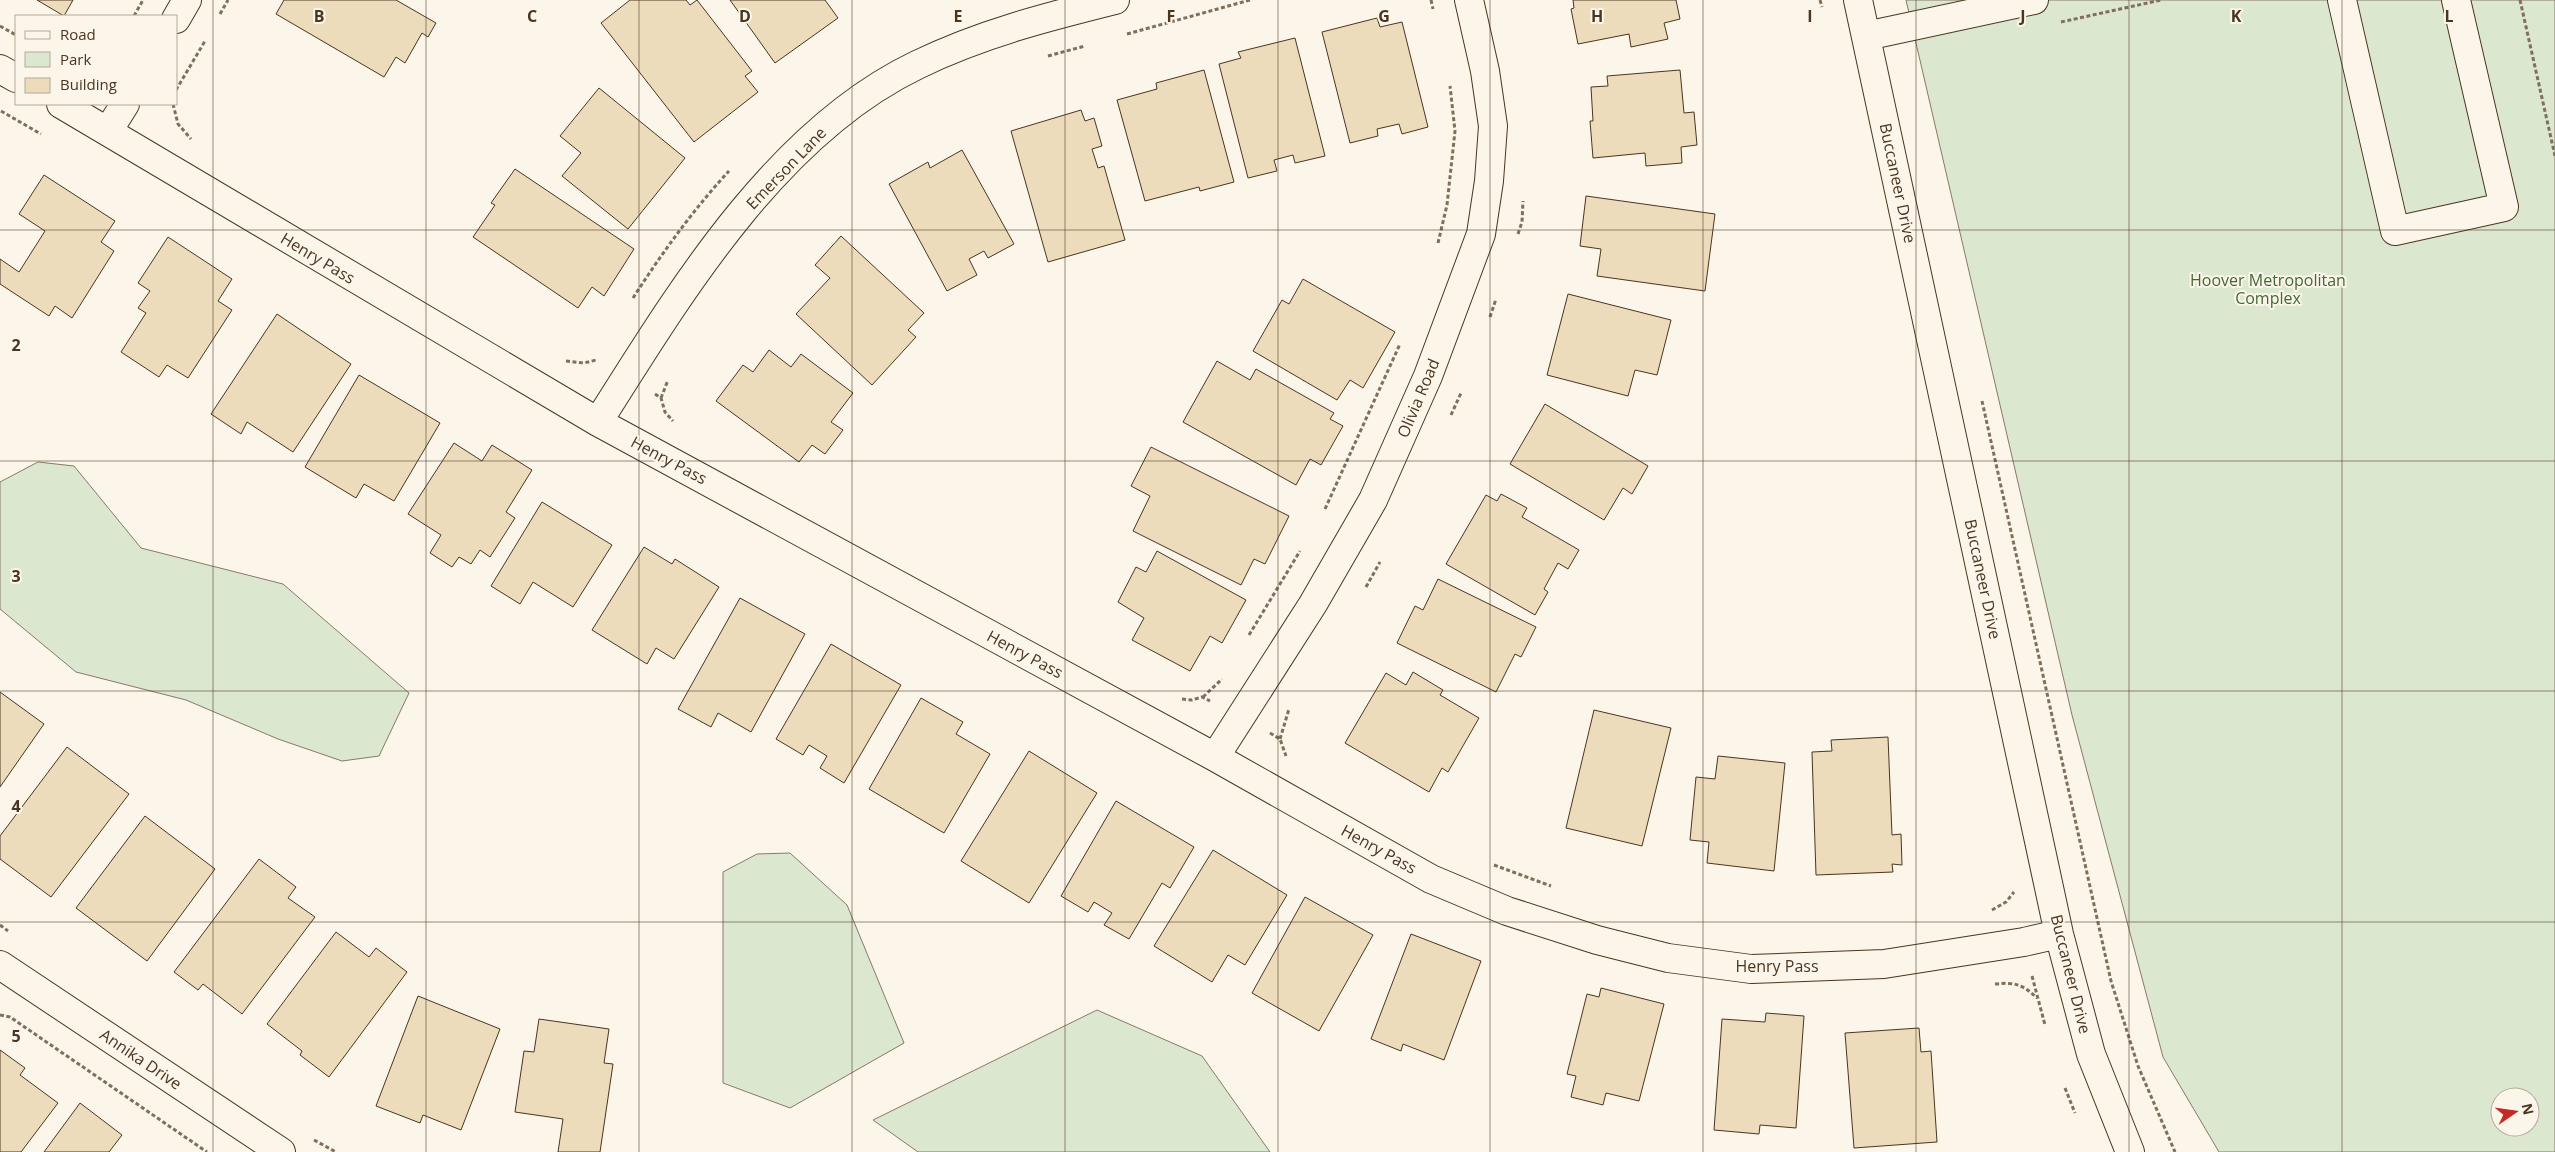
<svg xmlns="http://www.w3.org/2000/svg" width="2555" height="1152" font-family="'Open Sans',sans-serif">
<rect width="100%" height="100%" fill="#fbf6e9"/>
<path fill="#dce7d0" stroke="#887966" fill-rule="evenodd" d="M1906 0H2555V1152H2219L2163 1057 2072 715ZM2500 1097H2530V1127H2500Z
M38 462 74 466 141 548 283 584 409 693 379 756 342 761 278 739 186 700 76 672 0 609V482Z
M790 853 847 905 904 1043 790 1108 723 1083V872L757 854Z
M1097 1010 1202 1056 1270 1152H918L873 1120Z"/>
<path fill="#ecdcbc" stroke="#4a3520" d="M37 0H73L64 16Z
M284 0H396L436 23 428 37 422 33 405 63 396 57 384 77 276 14Z
M630 0H686L690 5 697 0 752 71 745 76 758 92 694 142 601 23Z
M730 0H825L838 18 775 63Z
M1573 0H1676L1680 19 1664 23 1668 39 1631 47 1629 34 1578 44 1571 9 1574 8Z
M1377 18 1380 27 1402 22 1428 127 1402 134 1399 124 1377 129 1378 136 1350 143 1322 32Z
M1295 38 1325 156 1295 163 1293 155 1274 160 1277 171 1248 178 1219 64 1241 58 1238 52Z
M1204 70 1234 182 1200 191 1199 187 1145 201 1117 100 1157 89 1156 83Z
M1680 70 1684 113 1694 112 1697 145 1681 147 1682 163 1646 166 1645 153 1593 158 1590 121H1593L1591 87 1608 86 1607 76Z
M599 88 685 158 628 229 562 176 581 153 560 136Z
M1081 110 1085 121 1094 118 1102 146 1092 149 1098 168 1104 166 1125 240 1048 262 1011 131Z
M962 150 1014 244 988 258 984 251 969 259 977 275 947 291 889 184 928 162 930 168Z
M515 169 634 249 604 296 592 287 578 308 473 237 495 205 491 203Z
M44 175 115 221 101 242 114 251 72 318 55 306 49 316 0 284V259L19 272 45 231 19 214Z
M1586 196 1715 214 1705 291 1597 276 1601 249 1580 246Z
M841 236 924 313 908 330 916 337 872 385 796 314 830 278 815 265Z
M168 237 232 279 218 301 232 310 188 378 167 365 159 377 121 352 146 313 138 308 150 291 138 283Z
M1303 279 1395 332 1363 388 1350 380 1337 400 1253 351 1282 300 1289 304Z
M1568 294 1671 320 1657 375 1635 370 1628 396 1547 375Z
M277 314 351 364 293 452 247 422 241 434 211 414Z
M769 350 791 367 801 354 853 393 831 422 843 430 825 454 812 445 799 462 716 401 743 365 753 372Z
M1217 361 1250 380 1256 369 1334 413 1330 419 1343 426 1321 465 1310 459 1296 485 1183 422Z
M359 375 440 423 394 501 364 484 356 498 305 467Z
M1545 404 1648 466 1632 494 1623 488 1604 520 1510 464Z
M454 443 482 461 492 445 532 470 506 512 515 518 490 557 480 550 471 564 459 557 452 567 430 553 441 535 408 514Z
M1151 447 1289 516 1265 564 1254 559 1241 585 1133 531 1150 496 1131 486Z
M1501 494 1527 508 1522 517 1579 550 1568 569 1558 563 1544 589 1548 592 1535 615 1446 564 1486 495 1497 501Z
M542 502 612 545 573 607 533 582 520 604 491 586Z
M644 547 672 564 675 559 719 587 674 659 656 648 647 664 592 630Z
M1157 551 1246 600 1222 643 1210 636 1190 671 1132 640 1144 618 1118 602 1136 567 1146 572Z
M1438 579 1536 627 1521 657 1515 654 1496 692 1397 643 1415 606 1423 610Z
M740 598 805 634 751 732 718 713 711 727 678 709Z
M831 644 901 685 844 783 820 768 827 756 809 745 803 755 776 739Z
M1413 672 1443 690 1440 695 1479 718 1448 772 1442 768 1429 792 1345 743 1386 673 1406 685Z
M0 692 44 724 0 787Z
M921 698 963 722 956 734 990 754 944 833 869 789Z
M1594 710 1671 728 1642 846 1566 828Z
M1888 737 1892 835 1901 834 1902 865 1892 864 1893 872 1816 875 1812 752 1832 751 1831 740Z
M67 747 129 794 51 897 0 859V836Z
M1029 751 1097 793 1029 903 961 861Z
M1718 756 1785 763 1774 871 1707 863 1709 842 1690 840 1696 777 1715 779Z
M1116 801 1194 847 1170 888 1162 883 1129 939 1104 925 1112 913 1094 902 1088 912 1061 896Z
M145 816 215 869 147 961 76 908Z
M1213 850 1287 895 1245 965 1228 955 1212 982 1154 946Z
M259 859 296 887 288 898 315 917 242 1014 203 984 198 990 174 972Z
M1305 897 1373 935 1319 1031 1252 993Z
M336 932 369 957 376 948 407 972 329 1077 300 1055 302 1051 267 1024Z
M1411 934 1481 961 1444 1060 1403 1044 1401 1051 1371 1039Z
M1601 988 1664 1004 1639 1101 1606 1093 1603 1105 1571 1097 1576 1076 1567 1074 1587 994 1599 997Z
M418 996 500 1029 461 1130 423 1115 420 1123 376 1106Z
M1766 1013 1804 1016 1796 1128 1760 1125 1759 1134 1714 1130 1722 1019 1765 1022Z
M539 1019 609 1029 604 1063 613 1064 600 1152H558L563 1119 515 1112 524 1051 534 1052Z
M1919 1028 1921 1052 1931 1051 1937 1142 1854 1148 1845 1033Z
M0 1050 25 1068 20 1075 58 1103 21 1152H0Z
M80 1103 122 1135 109 1152H44Z"/>
<g fill="none" stroke-linecap="round" stroke-linejoin="round">
<g stroke="#4a3520" stroke-width="30">
<path id="minor" d="M1858 0 2059 934 2091 1054 2130 1152
M2342 0 2395 231 2504 207 2456 0
M176 19 187 0
M1866 36 2034 0
M0 69 16 78
M61 104 598 422 1215 757 1431 879 1507 911 1597 940 1668 958 1751 969 1884 964 2024 942 2059 934
M108 131 125 104
M598 422C679 294 775 133 917 65 980 34 1047 17 1115 0
M1215 757 1313 604 1373 500 1428 376 1481 234 1489 181 1493 126 1485 71 1469 0
M0 965 281 1152"/>
</g>
<path stroke="#7f6f5c" stroke-width="3" stroke-dasharray="4 2.5" stroke-linecap="butt" d="M1431 0 1433 9
M1820 0 1822 7
M2520 0 2555 156
M220 14 228 0
M134 16 143 0
M2061 22 2161 0
M0 26 16 35
M1127 34 1250 0
M1048 56 1085 46
M176 90 205 41
M173 104 178 124 191 139
M1 111 41 134
M1518 234 1522 222 1523 201
M1438 243 1447 205 1455 131 1450 86
M633 298C662 253 693 210 729 171
M1490 317 1496 299
M566 361 584 363 596 360
M655 394 661 398 665 412 673 421
M661 398 668 380
M1982 401 2111 981 2138 1066 2175 1152
M1451 415 1461 393
M1325 509 1400 344
M1366 587 1380 562
M1249 635 1300 551
M1203 697 1222 679
M1182 699 1192 700 1202 697 1210 701
M1270 733 1280 739 1286 756
M1280 739 1289 709
M1494 865 1551 886
M1992 910 2006 902 2014 892
M0 925 8 931
M2032 976 2045 1025
M1995 984C2015 982 2022 984 2037 998
M0 1015 10 1017 207 1152
M2065 1088 2075 1113
M314 1140 336 1152"/>
<use href="#minor" stroke="#fbf6e9" stroke-width="28"/>
</g>
<path fill="none" stroke="#4a3520" stroke-width="1" stroke-opacity="0.55" d="M213 0V1152M426 0V1152M639 0V1152M852 0V1152M1065 0V1152M1278 0V1152M1490 0V1152M1703 0V1152M1916 0V1152M2129 0V1152M2342 0V1152M0 230H2555M0 461H2555M0 691H2555M0 922H2555"/>
<g text-anchor="middle" stroke-width="4" stroke-linejoin="round" paint-order="stroke">
<g font-size="16" fill="#4a3520" stroke="#fbf6e9">
<text transform="translate(786 168) rotate(-46)" y="6">Emerson Lane</text>
<text transform="translate(1898 183) rotate(78)" y="6">Buccaneer Drive</text>
<text transform="translate(318 258) rotate(31)" y="6">Henry Pass</text>
<text transform="translate(1418 398) rotate(-67)" y="6">Olivia Road</text>
<text transform="translate(669 460) rotate(28)" y="6">Henry Pass</text>
<text transform="translate(1983 579) rotate(78)" y="6">Buccaneer Drive</text>
<text transform="translate(1025 654) rotate(28)" y="6">Henry Pass</text>
<text transform="translate(1379 849) rotate(29)" y="6">Henry Pass</text>
<text x="1777" y="972">Henry Pass</text>
<text transform="translate(2071 974) rotate(76)" y="6">Buccaneer Drive</text>
<text transform="translate(141 1059) rotate(34)" y="6">Annika Drive</text>
</g>
<g font-size="16" fill="#436837" stroke="#fbf6e9">
<text x="2268" y="286">Hoover Metropolitan<tspan x="2268" dy="18">Complex</tspan></text>
</g>
</g>
<g font-size="16" text-anchor="middle" font-weight="bold" fill="#4a3520" stroke="#fbf6e9" stroke-width="4" stroke-linejoin="round" paint-order="stroke">
<text x="319" y="22">B</text>
<text x="532" y="22">C</text>
<text x="745" y="22">D</text>
<text x="958" y="22">E</text>
<text x="1171" y="22">F</text>
<text x="1384" y="22">G</text>
<text x="1597" y="22">H</text>
<text x="1810" y="22">I</text>
<text x="2023" y="22">J</text>
<text x="2236" y="22">K</text>
<text x="2449" y="22">L</text>
<text x="16" y="351">2</text>
<text x="16" y="582">3</text>
<text x="16" y="812">4</text>
<text x="16" y="1042">5</text>
</g>
<rect x="15" y="15" width="162" height="90" fill="#fbf6e9" stroke="#b4a999"/>
<rect x="25" y="31" width="25" height="8" fill="#fbf6e9" stroke="#b4a999"/>
<text x="60" y="40" font-size="15" fill="#4a3520">Road</text>
<rect x="25" y="52" width="25" height="15" fill="#dce7d0" stroke="#b4a999"/>
<text x="60" y="65" font-size="15" fill="#4a3520">Park</text>
<rect x="25" y="78" width="25" height="15" fill="#ecdcbc" stroke="#b4a999"/>
<text x="60" y="90" font-size="15" fill="#4a3520">Building</text>
<g transform="translate(2515 1112) rotate(77)"><circle r="24" fill="#fbf6e9" stroke="#b4a999"/>
<path d="M0-4L9 19L0 12L-9 19Z" fill="#c62828"/>
<text y="-8" font-size="14" font-weight="bold" text-anchor="middle" fill="#4a3520">N</text>
</g>
</svg>
